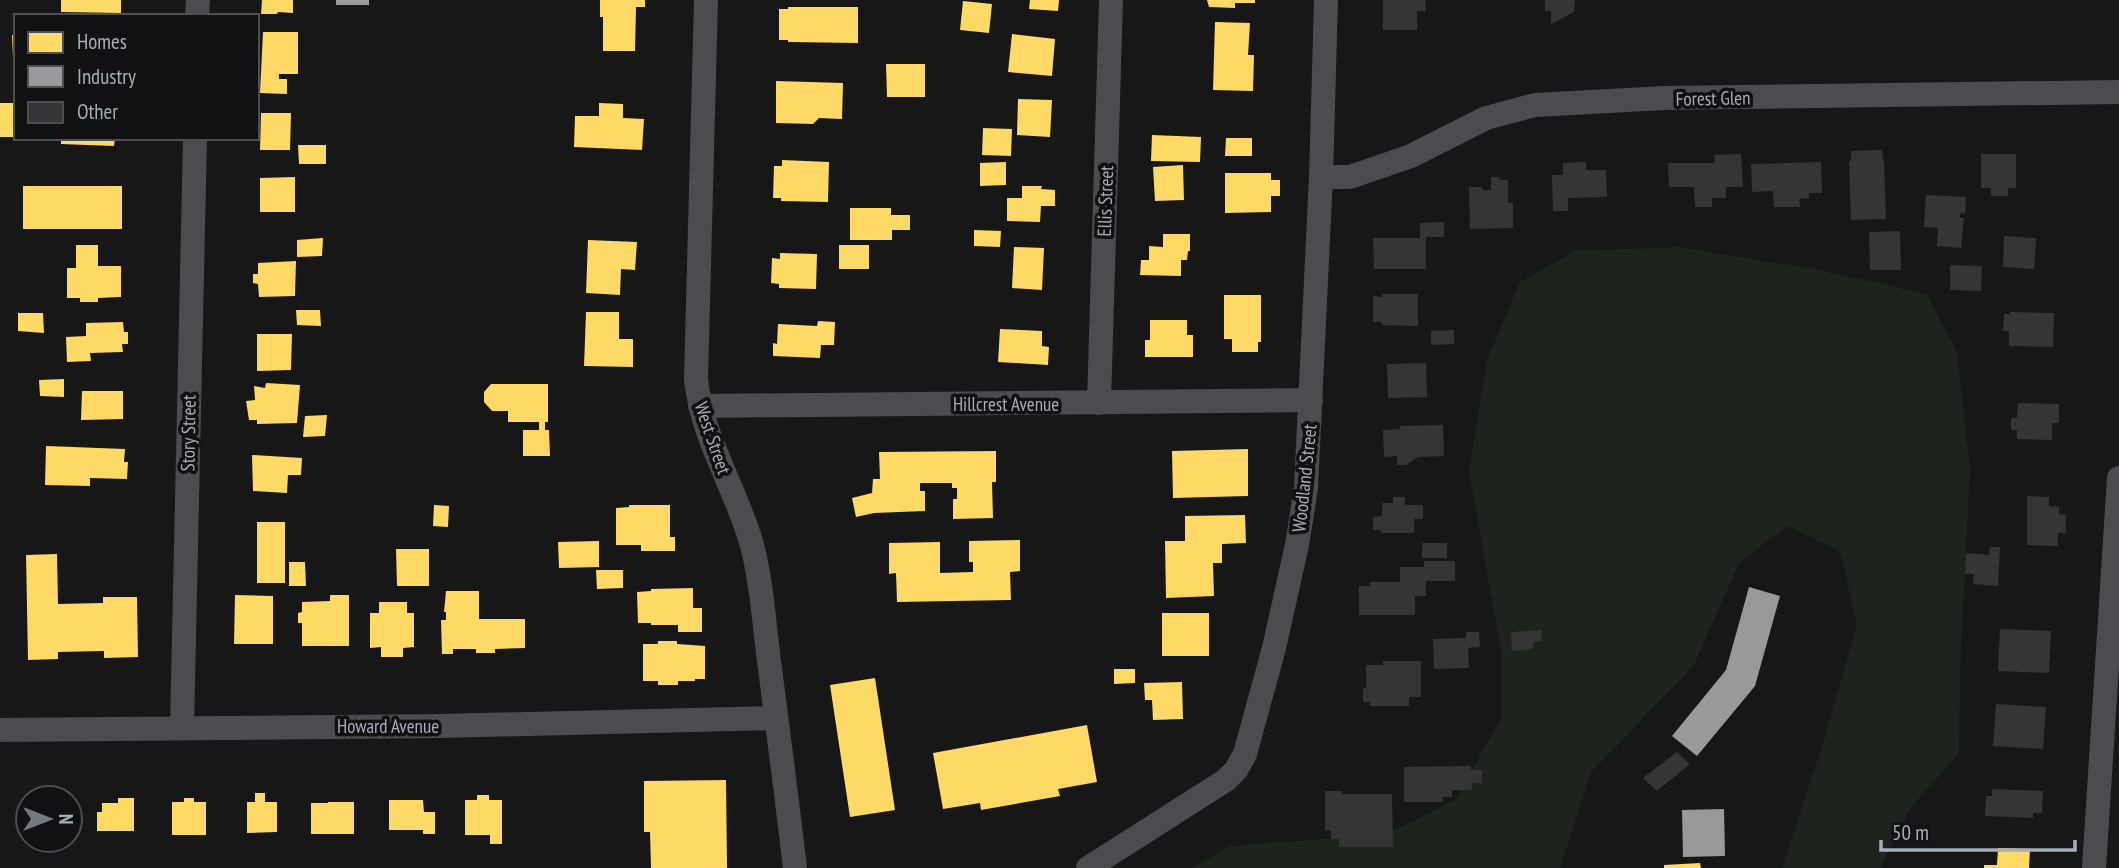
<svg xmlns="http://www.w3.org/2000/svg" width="2119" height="868" font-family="'PT Sans Narrow',sans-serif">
<rect width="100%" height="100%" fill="#171717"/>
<path fill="#1d241e" d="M1677 247 1815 269 1927 294 1957 352 1970 468 1960 667 1959 753 1912 806 1880 868H1782L1821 750 1857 625 1840 551 1787 526 1739 563 1694 665 1591 772 1560 868H1192L1230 846 1387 834 1456 799 1501 718V651L1469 471 1487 360 1520 282 1575 251Z"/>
<path fill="#ffd966" d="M61 0H121V13L61 12Z
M262 0H293V13L278 12 277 14H261Z
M600 0H645V7H636L635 51H603V17H600Z
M1030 0H1059L1058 11 1029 9Z
M1207 0H1255V3H1235V8L1209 7Z
M963 1 992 4 989 33 960 30Z
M788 7H858V43L788 42V40H779V9H788Z
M1215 22 1250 23 1248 55H1254L1253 91 1213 90Z
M263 32H298V74H279V79H287V94L260 93Z
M1012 34 1055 39 1052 76 1008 72Z
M12 35H16V58H13Z
M886 64H925V97H887Z
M776 81 843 83 842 119 819 118 813 124 776 123Z
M1018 99 1052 100 1050 137 1017 135Z
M0 103H16V137H0Z
M599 103 623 104V118L644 119 642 150 574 147 575 116H599Z
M261 113H291L290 150H260Z
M983 128 1012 129 1011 156 982 155Z
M1152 135 1201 137 1200 162 1151 161Z
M61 138H115L114 146 61 144Z
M1226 138H1252V156H1225Z
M298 145H326V164H299Z
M782 160 829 162 828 202 781 201V198H773L774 166H782Z
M1006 162V185L980 186V163Z
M1183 165 1184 200 1155 201 1153 167Z
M1225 173H1271V180H1280V196H1271V212L1225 213Z
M295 177V212H260V178Z
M23 186H122V229H23Z
M1022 186H1042L1041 189 1055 190V206H1041L1040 222 1007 221V198H1022Z
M850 208H891V215H910V230H892V240H850Z
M974 230 1001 231 1000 247 974 246Z
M1163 234H1190V251H1188L1187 260H1181V276L1140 275 1141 260H1149V246L1163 247Z
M323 238 322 256 297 257V240Z
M588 240 637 242 635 270 621 269 620 295 586 293Z
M76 245H98V266H121V297L98 298V302H80V298H67V268H76Z
M839 245H869V269H839Z
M1014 247 1044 248 1042 290 1012 288Z
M780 253 817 254 816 289 779 288V284L771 283 772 258 780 259Z
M296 261 295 296 259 297 258 284 253 283V274H258V263Z
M1224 295H1261V342H1258V352H1232V339H1224Z
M296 310H320L321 326 297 325Z
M586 312H619V339H633V367L584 366Z
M18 313H43L44 333 18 331Z
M1150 320H1187V335H1193V357H1145V340H1150Z
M818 321 835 322 834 345H821L820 358 773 356V343L777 344 778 324 817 326Z
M123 322 124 332H128V344H122L123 352 90 353 91 361 67 362 66 337 86 336V323Z
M1000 329 1042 331V346L1049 347 1048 365 998 362Z
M257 334H292L291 370 257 371Z
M64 379V397L40 396 39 380Z
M266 383 300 385 297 423 257 424V420H249L246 401 255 400 254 386 265 388Z
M491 384H548V422H545V430H549L550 456H523V430H539V422H508V411H492L484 402V392Z
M82 391H123V419L81 420Z
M327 415 325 436 303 437 305 416Z
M46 446 125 449 124 462H128L127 479 90 478V486L45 485Z
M1248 449V496L1173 498 1172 451Z
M996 451V482H992L993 518 953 519V499H957V488H952V483H920V491H925V511L874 513 856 517 852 498 872 493 873 479H880L879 452Z
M252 455 302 458 301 475H288L287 493 253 491Z
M434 505 449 506 448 527 433 526Z
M629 505H670V537H675V551H641V545H616V508L629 507Z
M1245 515 1246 543 1222 544V563H1213L1214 596 1166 598 1165 541H1185V516Z
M257 522H285V583H257Z
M1020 540V571L1010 572 1011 600 897 602 896 573 889 574V543L940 542V573L973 572V562H969V541Z
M599 541V567L559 568 558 542Z
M396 549H429V586H397Z
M57 554 58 604 103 603V597H137L138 657 104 658V651L58 652V659L28 660 26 555Z
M289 562H305L306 586H289Z
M596 570H623V588L597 589Z
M693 588V608H702V632H678V625H651V623H638L637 592 651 591V589Z
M446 591H479V619H525V648L495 649V653H476V649H453V654H442L441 620H446V612H444Z
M235 595 273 596V644H234Z
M330 595H349V646H302V623H298V613L302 612V602L330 601Z
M379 602H407V613H414V647L403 648V657H381V647L370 648V613H379Z
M1162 613H1209V656H1162Z
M658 641H677V644L705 646V679H695V681H678V685H658V681H643V644H658Z
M1114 669H1135V683L1114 684Z
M875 678 895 810 850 817 830 685Z
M1182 682 1183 719 1153 720 1152 700H1145L1144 683Z
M1087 725 1097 782 1058 789 1060 796 981 810 980 803 943 809 933 753Z
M726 780 727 868H651L650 832H644V781Z
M255 793H265V802H277V832L247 833V802H255Z
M477 795H489V800H502V844H490V835H465V800H477Z
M118 798H134V831H97V812H102V803H118Z
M184 798H194V802H206V835H172V802H184Z
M389 800H423L424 812H435V834H423V830H389Z
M328 802H354V834H311V803H328Z
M1998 848 2030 849 2029 868H1984V865H1997Z
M1700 863 1701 868H1664V865Z"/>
<path fill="#999" d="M336 0H369V5H336Z
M1749 587 1780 596 1755 686 1697 756 1672 736 1726 670Z
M1724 809 1725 856 1683 857 1682 810Z"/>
<path fill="#353536" d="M1383 0H1425L1426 11H1417V30H1383Z
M1545 0H1575L1574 12 1551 24V11H1545Z
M1882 150 1883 161H1884L1886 219 1851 220 1849 161H1851V151Z
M1741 154 1743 187H1726V198H1712V207H1695L1694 187H1669L1668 163H1715L1714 155Z
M1981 154H2016V188H2008V196H1991V188H1981Z
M1586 162V170H1606L1607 197 1568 198V211H1553L1552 175H1563V163Z
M1821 162 1822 193H1809V198L1799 199 1800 207H1774L1773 191 1752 192 1751 164Z
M1491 177H1499L1500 180H1508V203H1513V228L1470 229 1469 187H1482V190H1491Z
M1926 195 1966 197 1965 214 1960 213V218H1964L1961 248 1937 246 1938 228 1924 227Z
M1444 222V237H1426V269H1374L1373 238H1420V223Z
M1900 231 1901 270H1870L1869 232Z
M2004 236 2036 238 2034 269 2003 267Z
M1950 265 1982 266 1981 291 1950 290Z
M1382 294H1418V326L1382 325V322H1373V296L1382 297Z
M2010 312 2054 313 2053 347 2009 346V331H2003L2004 314H2010Z
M1454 330V344L1431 345V331Z
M1426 363 1427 397 1388 398 1387 364Z
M2018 403 2059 404V423H2052V440L2017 439V430H2011V418H2017Z
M1443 425 1444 456 1418 457 1406 465H1397V456L1384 457 1383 430 1400 429V426Z
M2027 496 2049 497V506L2059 507V514L2066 515V533H2058V546L2027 545Z
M1393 497H1405V505H1423V519H1414V533H1381V530H1373V517L1382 516V503H1393Z
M1422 543H1447V558H1422Z
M1990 547H2000L1998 586 1973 584 1974 574H1965L1966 553 1989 555Z
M1424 561H1455V581H1426V596H1415V615H1359V586H1370V582H1400V567H1424Z
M2000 629 2051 631 2049 673 1998 671Z
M1541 630 1542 641 1533 642V649L1512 651 1511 632Z
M1466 632H1479L1480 647 1468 648 1469 668 1434 669 1433 639 1466 638Z
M1383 661H1421V697H1409V706H1370V702H1363V688H1366V665H1383Z
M1996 704 2046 707 2043 749 1993 746Z
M1677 752 1690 764 1657 791 1643 778Z
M1471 766V770H1482V783H1472V790H1452V797H1443V802H1404V767Z
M1992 789 2043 791 2042 813H2033V818L1985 816 1986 796H1992Z
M1325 791H1342V794H1392L1393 847H1339V839H1331V830H1325Z"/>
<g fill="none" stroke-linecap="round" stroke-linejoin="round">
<path stroke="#4b4c50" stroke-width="24" d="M706 0 696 379C702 439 736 488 752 545 762 583 764 623 769 661 778 730 787 799 795 868
M197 16 198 0
M1321 177H1350L1411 156 1486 118 1535 105 1664 98 2119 92
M1099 403 1111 0
M700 406 1311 400
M182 727 195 138
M0 730 441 726 776 718
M1088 868 1226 780 1236 770 1245 754 1274 648 1297 545 1306 488 1321 177 1326 0
M2094 868 2119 478"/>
</g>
<g text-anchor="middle" stroke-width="7" stroke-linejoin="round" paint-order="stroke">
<g font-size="19" fill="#a8adb8" stroke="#111113">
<text transform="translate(1713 98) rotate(-1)" y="7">Forest Glen</text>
<text transform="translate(1105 201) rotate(-88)" y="7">Ellis Street</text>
<text x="1006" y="411">Hillcrest Avenue</text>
<text transform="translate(188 433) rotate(-89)" y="7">Story Street</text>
<text transform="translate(713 438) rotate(71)" y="7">West Street</text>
<text transform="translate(1304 478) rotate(-84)" y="7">Woodland Street</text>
<text x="388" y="733">Howard Avenue</text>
</g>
</g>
<rect x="14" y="14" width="245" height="126" fill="#111113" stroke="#4d4f55" stroke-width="2"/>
<rect x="28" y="32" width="35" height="21" fill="#ffd966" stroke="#4d4f55" stroke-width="2"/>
<text x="77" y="49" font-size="21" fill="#a8adb8">Homes</text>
<rect x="28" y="66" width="35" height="21" fill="#999999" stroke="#4d4f55" stroke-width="2"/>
<text x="77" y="84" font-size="21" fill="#a8adb8">Industry</text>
<rect x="28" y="102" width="35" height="21" fill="#353536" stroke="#4d4f55" stroke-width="2"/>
<text x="77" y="119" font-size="21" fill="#a8adb8">Other</text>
<g transform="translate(49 819) rotate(90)"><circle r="33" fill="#111113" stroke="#4d4f55" stroke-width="2"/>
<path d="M0-5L12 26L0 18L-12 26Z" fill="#757880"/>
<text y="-10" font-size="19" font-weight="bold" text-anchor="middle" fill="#a8adb8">N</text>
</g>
<path d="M1881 840v10h194v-10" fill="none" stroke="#a8adb8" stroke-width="3.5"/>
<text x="1892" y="840" font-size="21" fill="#a8adb8" stroke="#111113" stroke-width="5" paint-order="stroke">50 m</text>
</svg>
